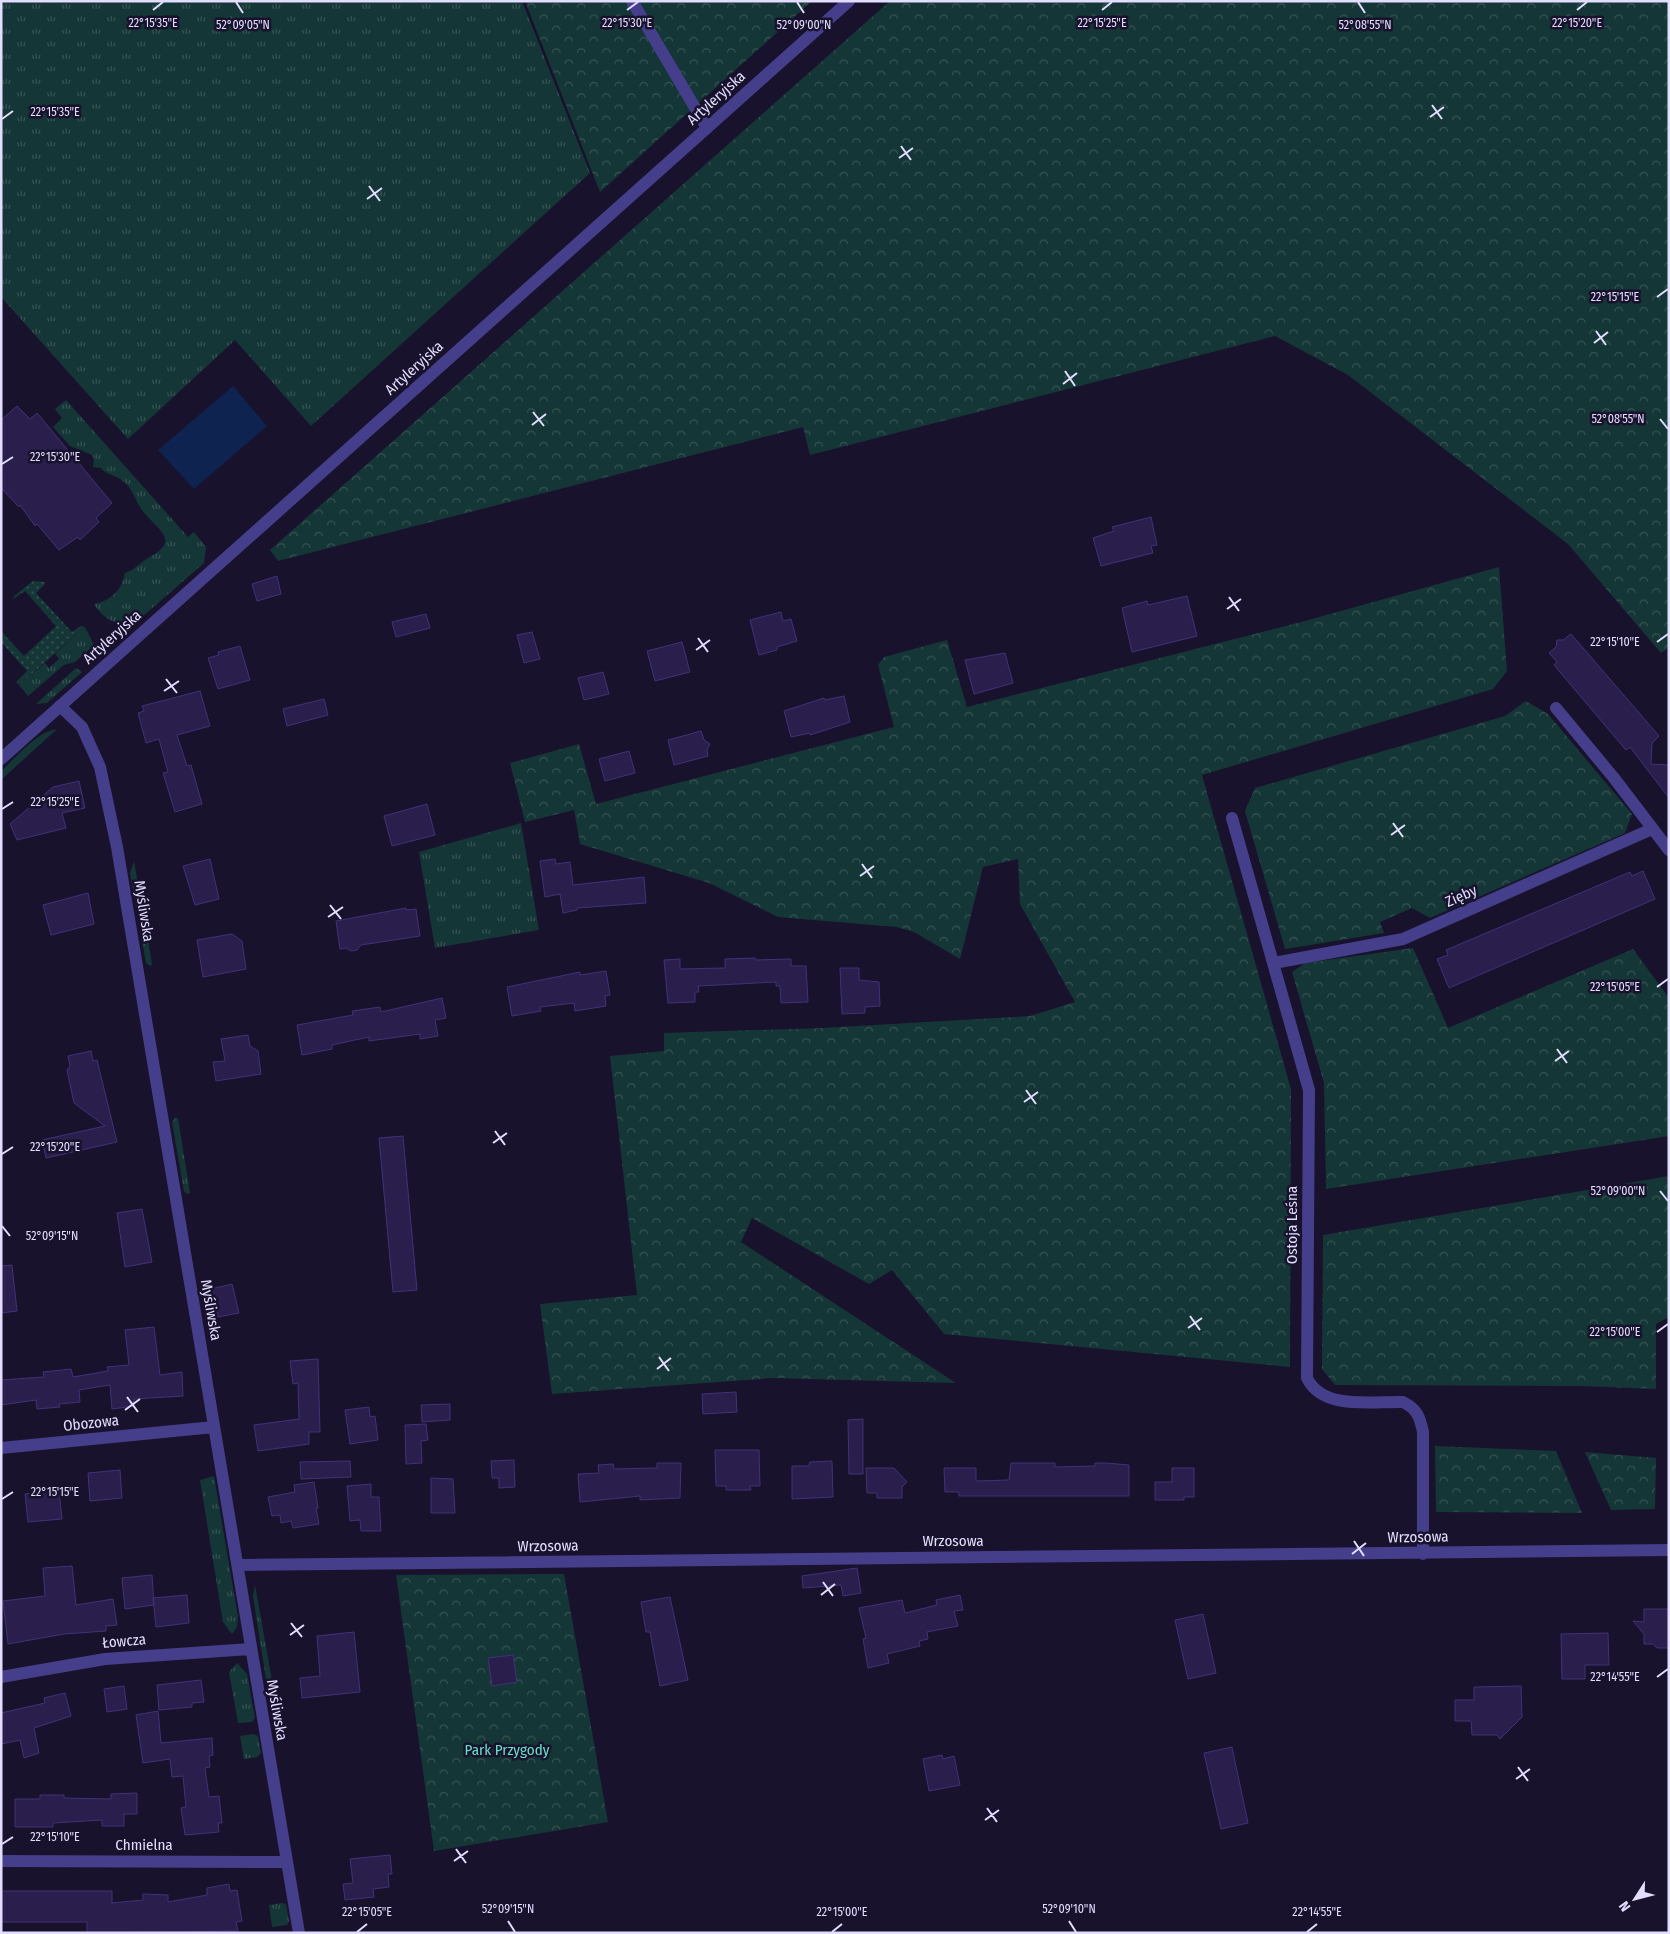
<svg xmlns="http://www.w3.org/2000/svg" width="1670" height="1934" font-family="'Fira Sans Condensed',sans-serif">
<defs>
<pattern id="grass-tufts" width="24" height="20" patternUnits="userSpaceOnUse" patternTransform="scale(1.25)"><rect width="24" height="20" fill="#153636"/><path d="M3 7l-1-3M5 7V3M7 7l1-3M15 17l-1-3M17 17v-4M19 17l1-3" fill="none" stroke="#375354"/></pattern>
<pattern id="forest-crowns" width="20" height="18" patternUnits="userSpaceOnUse" patternTransform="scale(1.25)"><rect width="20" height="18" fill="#153636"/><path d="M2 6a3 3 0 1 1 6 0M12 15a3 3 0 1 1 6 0" fill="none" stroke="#375354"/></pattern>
<pattern id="garden-dots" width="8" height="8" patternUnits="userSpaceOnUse" patternTransform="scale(1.25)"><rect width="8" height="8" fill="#153636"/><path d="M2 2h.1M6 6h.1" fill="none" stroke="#375354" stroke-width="1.8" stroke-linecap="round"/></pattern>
</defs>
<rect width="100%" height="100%" fill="#18122c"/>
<path fill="url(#grass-tufts)" d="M1 1H522L590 173 311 426 235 340 128 439 1 297Z
M66 400 188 537 194 532 206 547 204 563 134 624C117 626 103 619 94 604 111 601 122 590 125 573 135 570 139 563 148 558 183 540 156 529 142 510 135 500 133 489 123 481 117 475 105 475 101 468L93 467 94 459 92 455 70 446 53 427 62 418 55 409Z
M85 627 94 645 75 662 64 665 28 696 19 685 45 663 49 668 59 659 55 654Z
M76 668 82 672 47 703 36 704Z
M57 729 1 780V771C16 758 36 732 57 729Z
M521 823 539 930 435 948 419 852Z
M134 861 142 908H141L136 906 130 873Z
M145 919 152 965 150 966 146 963 139 923Z
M175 1118H178L190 1193 187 1194 184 1191 172 1122Z
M214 1476 238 1617 237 1627 232 1634 223 1622 200 1480Z
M255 1585 272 1681 266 1679 253 1596Z
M237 1663 247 1674 255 1718 252 1722 238 1723 229 1672Z
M254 1734 258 1736 261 1753 257 1757 244 1759 240 1736Z
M282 1903 286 1904 289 1921 287 1925 272 1927 269 1905Z"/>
<path fill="url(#forest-crowns)" d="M525 1H812L600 192Z
M890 1H1669V647L1661 653 1568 544 1348 375 1275 336 810 455 803 427 278 561 270 550Z
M1499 567 1507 671 1493 689 1202 775 1291 1089 1290 1367 944 1334 892 1270 869 1284 752 1218 741 1242 956 1383 774 1378 552 1394 540 1304 637 1295 610 1056 664 1051V1033L822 1028 1030 1016 1075 1002 1020 904 1018 859 983 867 960 959 914 932 897 927 778 917 709 883 580 844 574 810 525 822 510 763 579 744 596 804 894 727 878 665 884 657 947 640 967 707 1305 621Z
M1526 701 1548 714 1632 814 1625 833 1430 918 1412 908 1380 922 1384 933 1285 949 1245 811 1255 788 1505 716Z
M1413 948 1448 1028 1633 949 1669 998V1136L1326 1189 1324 1083 1292 972 1305 963Z
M1669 1176V1317L1656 1324V1389L1582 1386 1335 1385 1322 1369 1323 1235Z
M1435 1446 1556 1451 1582 1513 1436 1512Z
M1585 1452 1656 1458 1655 1509 1611 1510Z
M564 1574 608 1822 434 1851 396 1575Z"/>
<path fill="url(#garden-dots)" d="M33 581 45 582V584L36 593 72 632 81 626 85 627 19 685 16 682 27 671 1 642V631L24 656 56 626 25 591 13 599 14 596Z"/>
<path fill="#0e234f" d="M233 386 267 426 194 489 158 450Z"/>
<path fill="#2a1e4d" stroke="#433179" d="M17 406 30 419 37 413 112 503 96 518 99 522 80 540 78 537 59 550 37 524 35 526 20 505 19 507 1 488V420Z
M1151 517 1157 545 1151 546 1153 553 1101 566 1093 538 1114 531 1112 527Z
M277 576 281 594 257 601 252 584Z
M1187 596 1197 636 1132 652 1122 608 1147 601 1148 605Z
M781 612 783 621 791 619 797 641 777 647V650L759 655 750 620Z
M426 614 430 628 396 637 392 622Z
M532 632 540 659 524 663 517 635Z
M1571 634 1659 736 1652 743 1651 764 1669 765V798L1630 747 1626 750 1554 665 1557 662 1549 653 1556 647 1557 640H1563Z
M682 642 690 672 655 681 647 651Z
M240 646 250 680 218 689 208 658 219 655 218 652Z
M1005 653 1013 683 974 694 965 660Z
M603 672 609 694 584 700 578 678Z
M200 691 210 726 177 735 187 766 191 765 202 804 175 812 163 773 168 772 159 739 146 743 138 713 144 711 142 706Z
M844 696 850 722 810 735V733L791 737 784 711 824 698 825 700Z
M324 699 328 715 287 726 283 709Z
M701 731 704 740 710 744 707 750 708 756 674 765 668 740Z
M629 751 635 773 605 781 599 759Z
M79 781 85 808 62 813 66 828 17 840 10 824 53 787Z
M427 804 435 835 392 846 384 816Z
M210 859 219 899 195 905 183 866Z
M555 859 556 864 570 862 573 885 644 877 646 903 577 908V910L563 913 560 894 545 897 540 861Z
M1643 871 1655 899 1449 988 1437 959 1448 955 1446 950 1630 872 1632 876Z
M88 893 94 924 51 935 43 905Z
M406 908V910L416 909 420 936 361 945 357 950 351 951 346 948 340 949 336 921Z
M232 934 242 941 246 969 203 977 197 940Z
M755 958V960L791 959V966H806L808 1002 781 1003 780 986H776V982L698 986 699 992H695V1002L668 1003 664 960 680 959V969L725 968V959Z
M840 968H859V980L879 982 880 1006 865 1007V1013L842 1014Z
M606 971 610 995 605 996 606 1006 575 1011 574 1003 540 1007 541 1011 512 1016 507 987 580 972V975Z
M442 998 446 1018 435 1020 438 1036 420 1039V1034L369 1041V1037L332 1045V1049L302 1055 297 1025 353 1015 352 1011 380 1007 381 1012Z
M248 1035 250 1046 258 1051 261 1074 216 1081 213 1062 225 1061 221 1039Z
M91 1051 93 1061 97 1060 117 1142 46 1158 42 1140 105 1126 74 1103 67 1070 70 1066 68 1056Z
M403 1136 417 1290 393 1292 379 1138Z
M142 1209 152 1262 125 1267 117 1213Z
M12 1265 17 1311 1 1313V1266Z
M232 1284 239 1313 218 1317 211 1289Z
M154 1327 160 1375 182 1372 183 1396 134 1399V1406L112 1409 110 1385 79 1390 80 1402 59 1404 60 1407 37 1409 36 1400 1 1405V1380L44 1377 43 1372 71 1369 73 1377 108 1371 107 1367 129 1365 125 1330Z
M318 1359 320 1432H309V1444L258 1451 254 1425 299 1419 298 1383 293 1384 290 1361Z
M736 1392 737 1412 703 1414 702 1394Z
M450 1404V1420L422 1422 421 1405Z
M369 1407 370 1417 375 1416 378 1440 350 1444 345 1410Z
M863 1419V1474H849L848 1420Z
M426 1424 428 1440 421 1441 422 1463 406 1464 405 1425Z
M715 1450H759L760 1486H750L751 1490H726V1486H716Z
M514 1460 515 1487 499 1488V1478H492L491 1461Z
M350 1461 351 1477 301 1479 300 1462Z
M832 1461 833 1497 792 1499V1466H809L810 1462Z
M657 1463H681L680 1498 640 1500V1496L580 1502 578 1474 599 1473 598 1465 613 1464 614 1469 657 1468Z
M1011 1463H1055V1467L1095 1466V1463H1106L1129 1465V1496H959V1492H945L944 1468H976V1481L1009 1480Z
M866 1468H894L907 1482 902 1487V1498H877V1493H867Z
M1172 1468H1194V1497H1184V1500H1155V1482H1172Z
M120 1470 122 1498 90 1501 88 1473Z
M431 1478 453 1479 455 1513H431Z
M314 1482 318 1508H316L319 1524 293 1528 291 1521 281 1523 280 1515 272 1516 268 1497 295 1492 294 1485Z
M371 1484V1497H379L381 1531H361L360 1520 350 1521 347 1486Z
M59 1490 62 1519 28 1522 25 1494Z
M72 1566 76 1605 113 1599 117 1625 106 1626V1631L64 1634 8 1644 3 1601 45 1596 43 1568Z
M857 1568 861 1593 843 1596 841 1585 803 1588 802 1576Z
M152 1575 154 1605 125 1609 122 1578Z
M187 1595 189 1623 156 1627 153 1598Z
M960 1595 963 1610 954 1611 958 1626 927 1632 928 1639 919 1641 920 1646 887 1654 889 1663 868 1668 863 1639 866 1638 859 1608 902 1600 905 1613 937 1605 936 1600Z
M670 1597 688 1680 660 1686 650 1632H646L641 1602Z
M1644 1609H1669V1648H1657L1653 1644H1644V1634L1633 1621 1644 1622Z
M1203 1614 1216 1673 1188 1679 1175 1620Z
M354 1632 360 1692 302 1698 300 1678 320 1676 317 1636Z
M1608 1633 1609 1665H1585V1679H1562L1561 1634Z
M513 1655 517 1682 492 1686 488 1658Z
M201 1680 204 1702 192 1703V1707L159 1710 157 1685Z
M124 1686 127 1709 107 1712 104 1689Z
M1521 1686 1522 1717 1500 1739 1497 1735H1472L1471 1721H1455V1700H1474V1687Z
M65 1693 71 1716 34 1728 39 1753 24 1758 20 1740 1 1744V1713L45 1703 44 1698Z
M158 1711 161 1743 212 1738 213 1755 209 1756 210 1767 205 1768 209 1797 219 1796 222 1823H218L219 1832 185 1835 181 1808 186 1807 183 1776 172 1777 170 1759 143 1763 136 1715Z
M1232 1747 1248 1823 1221 1829 1204 1753Z
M942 1755 943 1759 954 1756 960 1785 929 1791 923 1759Z
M137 1793V1814H124V1826H102V1820L53 1823V1827H15V1799H40V1795H64V1798L111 1799V1794Z
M390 1855 392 1874H388L389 1887 373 1889 374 1897 345 1900 343 1884 353 1883 350 1859Z
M229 1884 230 1891 237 1890 239 1903 242 1921 236 1922 238 1931 87 1933V1922H1V1891H112V1903L143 1900V1894L168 1895V1902L207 1895V1888Z"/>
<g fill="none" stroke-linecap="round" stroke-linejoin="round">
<path stroke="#453e8a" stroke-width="12" d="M632 1 707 128
M60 706 82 727 100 767 117 847 299 1933
M1556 708 1614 778 1669 850
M1232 818 1309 1090 1307 1378C1323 1411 1373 1401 1403 1402 1417 1409 1420 1417 1423 1432V1554
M1274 963 1403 939 1652 829
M1 1448 214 1427
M238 1565 1669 1550
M1 1677 105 1659 250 1649
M1 1861 287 1862"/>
<path stroke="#453e8a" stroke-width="12" d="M1 759 849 1"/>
</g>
<path fill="none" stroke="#e3deff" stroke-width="2" d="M236 2 243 13M797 2 804 13M1358 2 1365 13M153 10 163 2M627 10 638 2M1102 10 1112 2M1577 10 1587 2M1432 105 1442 119M1430 117 1444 107M2 119 13 111M901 146 911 160M899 158 913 148M369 186 380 201M367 199 382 188M1657 297 1668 289M1596 331 1606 345M1594 343 1608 332M1065 371 1075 386M1063 384 1077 373M533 412 544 426M1660 419 1668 429M532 425 546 414M2 464 13 457M1229 597 1239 611M1227 609 1241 599M698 638 708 652M1657 642 1668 634M696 650 710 640M166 679 177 693M164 691 179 681M2 809 13 802M1393 823 1403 837M1391 835 1405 825M862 864 872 878M860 876 874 866M330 905 341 919M328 917 343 907M1657 987 1668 979M1557 1049 1567 1063M1555 1061 1569 1051M1026 1090 1036 1104M1024 1102 1038 1092M495 1131 505 1145M493 1143 507 1133M2 1154 13 1147M1660 1191 1668 1201M2 1226 10 1236M1190 1316 1200 1330M1188 1328 1202 1318M1657 1332 1668 1324M659 1357 669 1371M657 1369 671 1358M127 1397 138 1412M125 1410 140 1399M2 1499 13 1492M1354 1541 1364 1556M1352 1554 1366 1543M823 1582 833 1596M821 1595 835 1584M291 1623 302 1637M290 1635 304 1625M1657 1677 1668 1669M1518 1767 1528 1781M1516 1779 1530 1769M987 1808 997 1822M985 1820 999 1810M2 1844 13 1837M456 1849 466 1863M454 1861 468 1851M508 1921 515 1932M1069 1921 1076 1932M357 1932 367 1924M832 1932 842 1924M1307 1932 1317 1924"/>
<g text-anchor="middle" stroke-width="5" stroke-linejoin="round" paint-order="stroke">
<g font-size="15" fill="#e3deff" stroke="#18122c">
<text transform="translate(716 98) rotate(-42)" y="5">Artyleryjska</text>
<text transform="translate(414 368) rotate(-42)" y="5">Artyleryjska</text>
<text transform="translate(112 637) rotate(-42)" y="5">Artyleryjska</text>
<text transform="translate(1461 896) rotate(-24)" y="5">Zięby</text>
<text transform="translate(144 911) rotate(81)" y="5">Myśliwska</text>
<text transform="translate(1292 1225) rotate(-90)" y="5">Ostoja Leśna</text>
<text transform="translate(211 1310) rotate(80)" y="5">Myśliwska</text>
<text transform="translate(91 1423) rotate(-6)" y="5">Obozowa</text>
<text transform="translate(1418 1537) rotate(-1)" y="5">Wrzosowa</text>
<text x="953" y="1546">Wrzosowa</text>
<text transform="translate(548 1546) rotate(-1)" y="5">Wrzosowa</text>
<text transform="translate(124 1641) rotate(-5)" y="5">Łowcza</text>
<text transform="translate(277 1710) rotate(80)" y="5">Myśliwska</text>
<text x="144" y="1850">Chmielna</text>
</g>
<g font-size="15" fill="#68e0c8" stroke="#18122c">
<text x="507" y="1755">Park Przygody</text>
</g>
</g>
<g font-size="12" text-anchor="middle" fill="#e3deff" stroke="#18122c" stroke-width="5" stroke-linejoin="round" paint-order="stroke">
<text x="153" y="27">22°15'35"E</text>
<text x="627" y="27">22°15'30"E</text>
<text x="1102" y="27">22°15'25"E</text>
<text x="1577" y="27">22°15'20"E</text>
<text x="243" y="29">52°09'05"N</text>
<text x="804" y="29">52°09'00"N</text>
<text x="1365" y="29">52°08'55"N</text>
<text x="55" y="116">22°15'35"E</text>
<text x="1615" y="301">22°15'15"E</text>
<text x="1618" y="423">52°08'55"N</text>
<text x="55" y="461">22°15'30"E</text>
<text x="1615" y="646">22°15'10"E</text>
<text x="55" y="806">22°15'25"E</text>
<text x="1615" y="991">22°15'05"E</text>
<text x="55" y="1151">22°15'20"E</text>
<text x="1618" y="1195">52°09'00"N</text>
<text x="52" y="1240">52°09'15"N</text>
<text x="1615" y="1336">22°15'00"E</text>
<text x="55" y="1496">22°15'15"E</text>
<text x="1615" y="1681">22°14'55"E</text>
<text x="55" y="1841">22°15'10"E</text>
<text x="508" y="1913">52°09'15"N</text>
<text x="1069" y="1913">52°09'10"N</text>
<text x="367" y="1916">22°15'05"E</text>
<text x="842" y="1916">22°15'00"E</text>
<text x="1317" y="1916">22°14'55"E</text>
</g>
<rect width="1670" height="1934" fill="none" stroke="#e3deff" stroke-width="5"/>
<g transform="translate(1635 1899) rotate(234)" stroke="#18122c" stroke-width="4" paint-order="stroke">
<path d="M0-4L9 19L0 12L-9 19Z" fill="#e3deff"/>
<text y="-8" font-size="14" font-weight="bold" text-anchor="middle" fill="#e3deff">N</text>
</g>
</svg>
